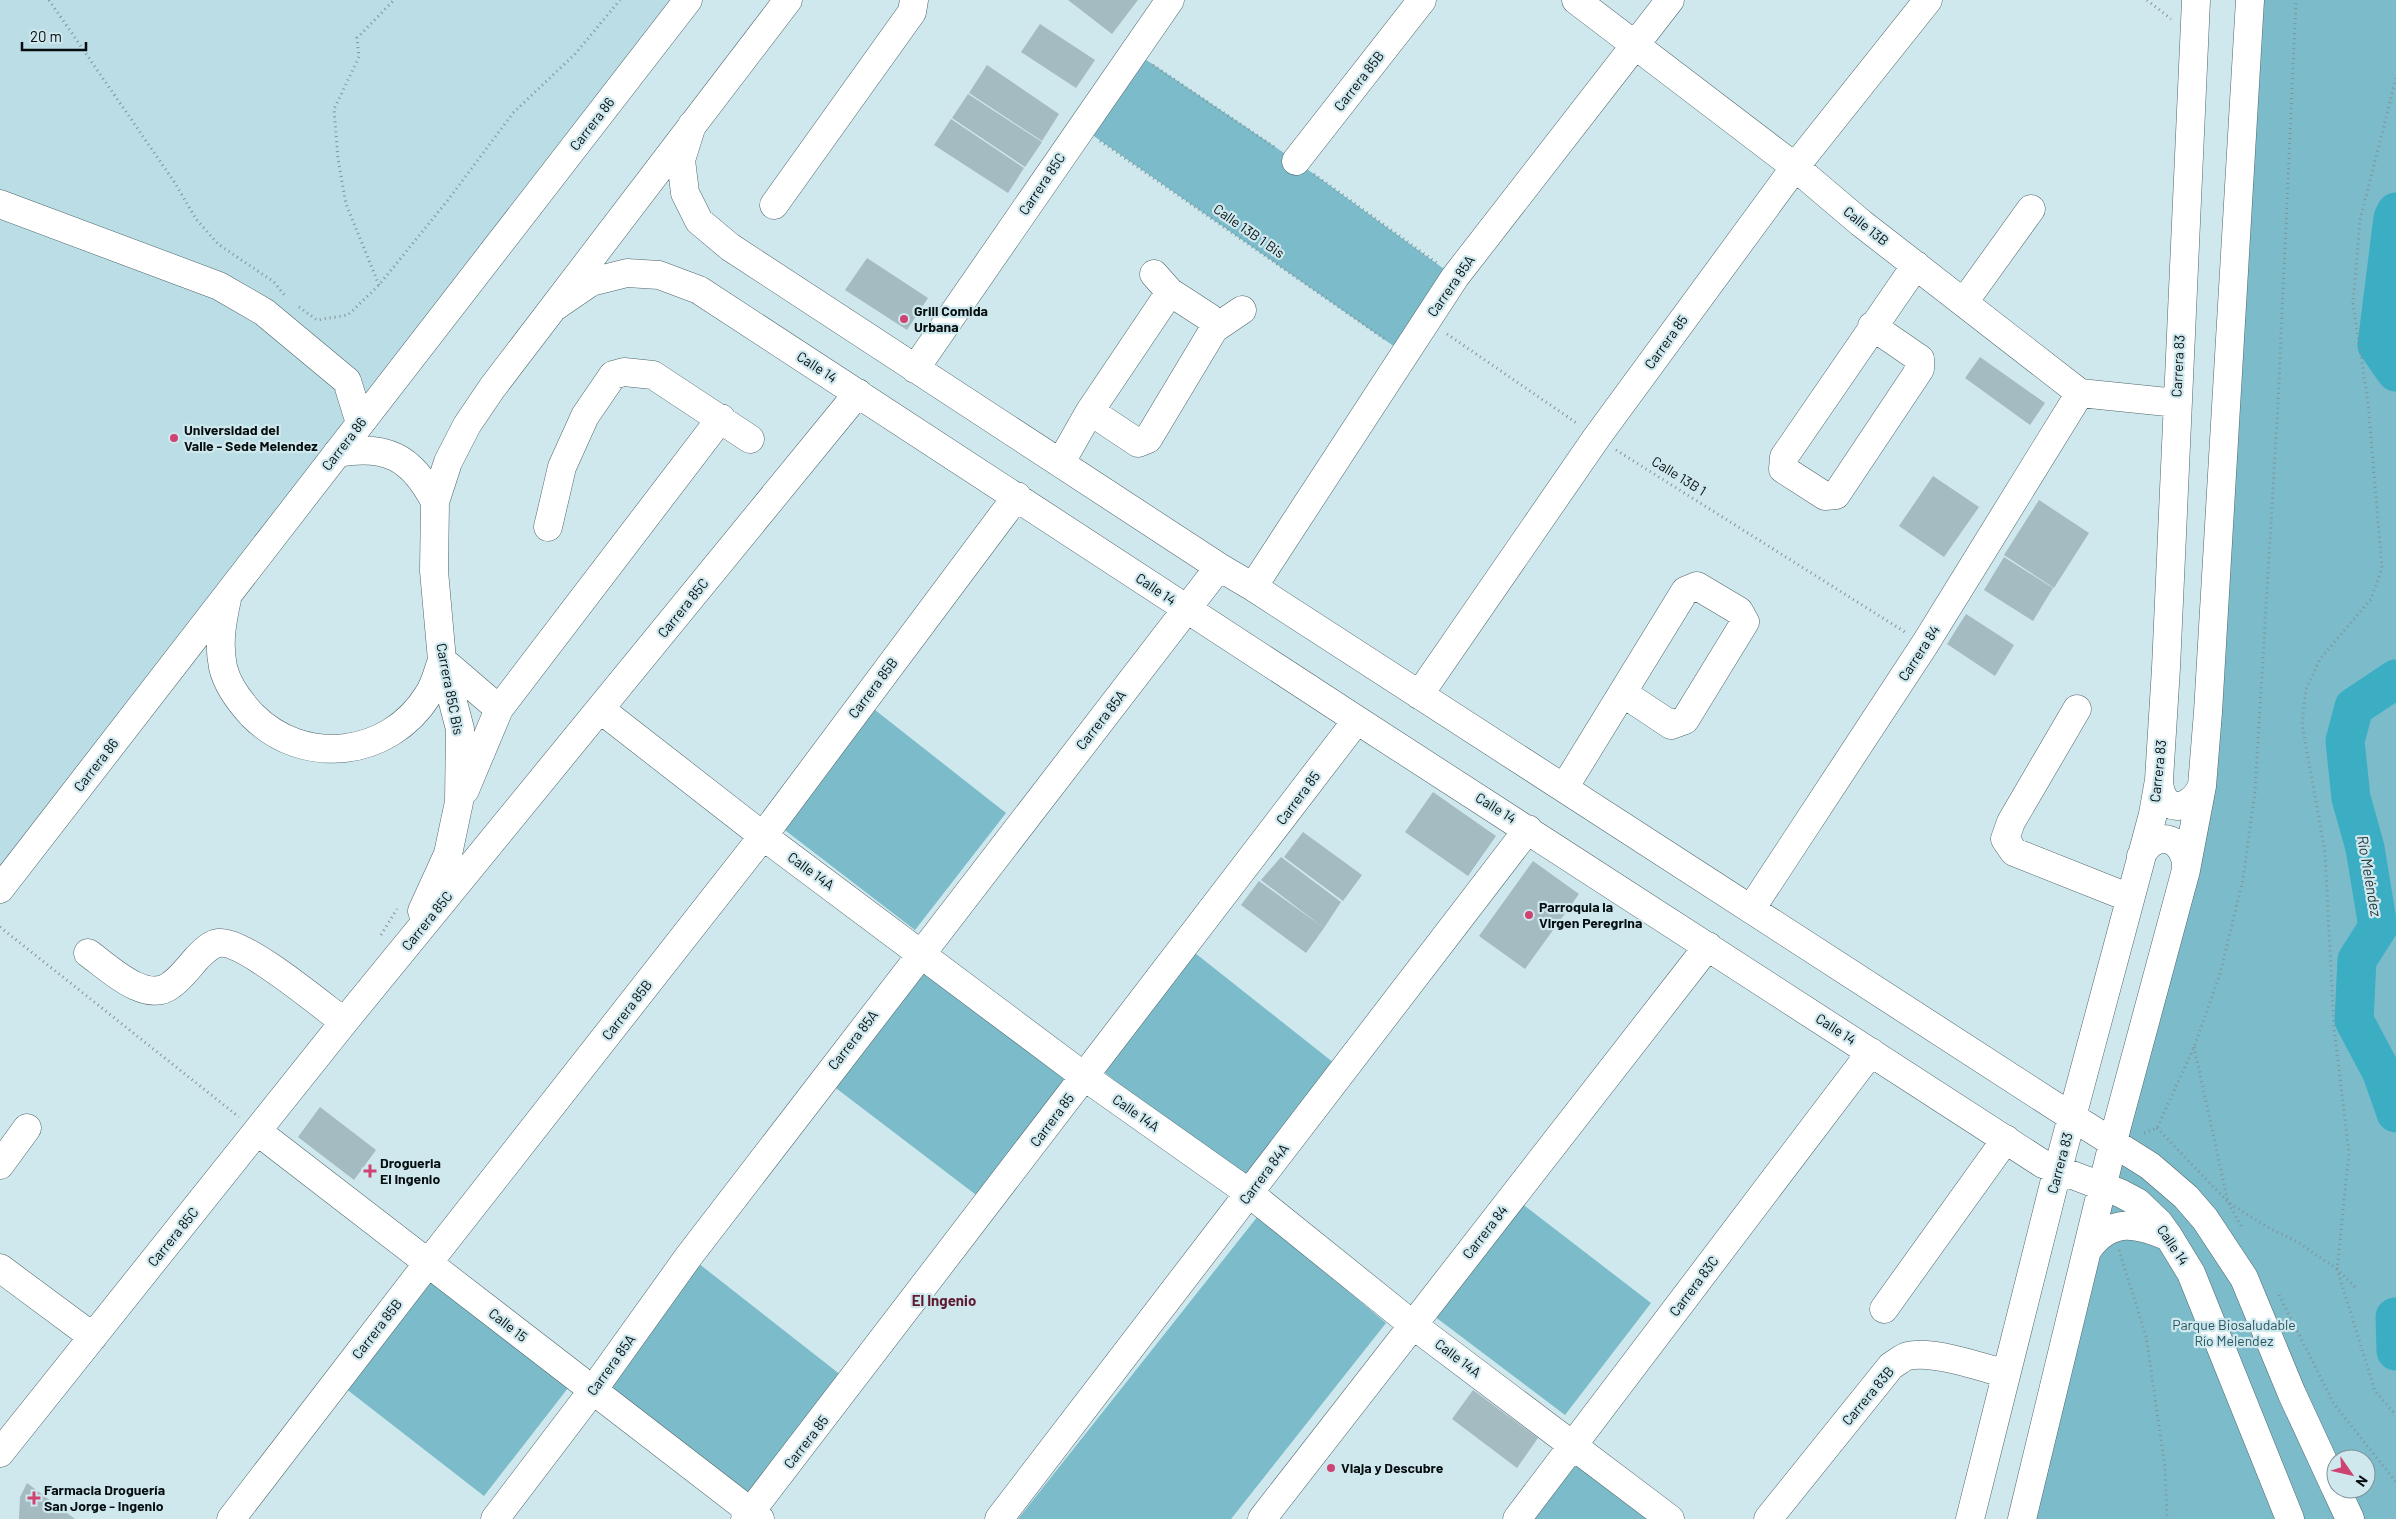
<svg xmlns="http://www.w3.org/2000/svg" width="2396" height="1519" font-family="Barlow,sans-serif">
<rect width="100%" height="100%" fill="#cfe8ed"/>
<path fill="#bbdde5" d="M0 0H688L0 889Z"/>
<path fill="#7bbbca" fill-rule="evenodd" d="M2250 0H2396V1519H2022L2186 870ZM2336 1459H2366V1489H2336Z
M1133 51 1296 161 1455 277 1405 354 1081 127Z
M870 706 1006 813 915 930 777 824Z
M921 952 1085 1077 988 1204 824 1079Z
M1195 953 1334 1063 1243 1182 1104 1072Z
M1521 1203 1651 1303 1565 1415 1430 1313Z
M1258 1216 1386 1323 1231 1519H1018Z
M689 1256 851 1383 751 1512 593 1390Z
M429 1280 568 1388 484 1496 345 1388Z
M1577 1464 1648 1519H1533Z"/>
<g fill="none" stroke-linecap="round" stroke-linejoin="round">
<path stroke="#3baec4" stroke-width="39" d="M2396 212 2393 218 2377 345 2396 372
M2396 679 2354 707 2345 741 2351 798 2365 848 2378 927 2357 960 2354 1020 2382 1073 2396 1113
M2395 1317 2396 1351"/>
</g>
<path fill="#a3bbc1" d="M1068 0H1138L1112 34Z
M1040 24 1095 60 1076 88 1021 52Z
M987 65 1059 114 1042 141 969 93Z
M968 94 1042 142 1025 167 952 118Z
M951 119 1024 168 1008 193 934 145Z
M867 258 928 298 907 330 845 290Z
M1980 357 2045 403 2030 425 1965 378Z
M1933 476 1979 507 1944 557 1899 526Z
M2039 500 2089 533 2054 588 2004 555Z
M2004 557 2053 588 2033 621 1984 590Z
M1966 614 2014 645 1995 676 1947 644Z
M1433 792 1496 836 1468 876 1405 832Z
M1303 832 1362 875 1343 901 1284 857Z
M1281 857 1341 902 1324 928 1261 880Z
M1533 861 1579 894 1525 969 1479 936Z
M1259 881 1324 928 1306 953 1241 905Z
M320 1107 376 1150 354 1180 298 1137Z
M1473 1390 1538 1438 1517 1468 1452 1419Z
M27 1483 75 1519H19L20 1497Z"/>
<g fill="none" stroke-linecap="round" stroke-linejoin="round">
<g stroke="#4f656a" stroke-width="29">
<path id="minor" d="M1576 0 1795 167 1861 223 2080 393 2177 403
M692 125 681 160 685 193 699 221 730 247 1219 567 1253 587 2058 1108 2150 1166 2186 1197 2205 1219 2244 1278 2292 1394 2336 1489
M1296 161 1422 0
M0 204 219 286 264 312 347 381 360 423
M774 205 912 12 914 0
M1154 274 1170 292 1210 318 1214 329
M1964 302 2031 209
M553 308 591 282 627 273 659 275 699 290 1357 720 2043 1164 2120 1193 2137 1202 2159 1223 2169 1237 2191 1273 2290 1519
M1872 326 1920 359V369L1836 495 1825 496 1783 469 1784 457 1916 265
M915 369 1170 0
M1090 411 1138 443 1148 439 1214 329 1242 310
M337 453C386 444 412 457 435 502
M1061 462 1090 411 1170 292
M548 527 562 467 585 416 613 375 624 372 653 375 750 439
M1253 587 1455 277 1670 0
M227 599C222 622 218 643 223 667 227 685 240 702 252 715 303 767 389 758 428 695 435 685 438 671 442 660
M442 660 499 709
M1419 695 1597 437 1795 167 1928 0
M600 709 763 836 1085 1077 1249 1193 1413 1325 1670 1519
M2077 709 2011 822 2005 839 2014 852 2130 898
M2159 780C2160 813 2189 814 2202 786
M1564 788 1685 591 1697 586 1739 611 1745 622 1685 720 1671 725 1623 693
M465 790 499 709 721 418
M2141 856C2156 826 2188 839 2186 870
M0 889 688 0
M1751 909 1925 644 2080 393
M422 911 448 854 459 802 460 729 442 660 434 571 435 502 448 462 467 425 492 388 788 0
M88 953C108 967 146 1005 171 985 181 978 189 967 197 958 203 952 210 944 219 943 244 940 321 1005 344 1022
M257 1131 760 1519
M0 1165 27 1128
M2088 1249C2111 1217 2137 1223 2169 1237
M0 1268 93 1337
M1884 1309 2006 1139
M0 1453 344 1022 858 393
M2336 1489 2350 1519
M231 1519 428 1263 763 836 1017 496
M495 1519 593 1390 689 1256 1219 567
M745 1519 1357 720
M999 1519 1528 829
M1262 1519 1708 946
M1517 1519 1871 1052
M1768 1519 1891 1366C1896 1363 1903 1357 1908 1356 1932 1350 1982 1367 2006 1374
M1970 1519 2054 1184 2153 814 2159 780 2166 668 2196 0
M2022 1519 2117 1126 2186 870 2202 786 2208 712 2250 0"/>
</g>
<path stroke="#819397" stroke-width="3" stroke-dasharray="1 4" stroke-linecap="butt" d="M49 0 175 183 196 219 218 244 274 282 286 297
M2147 0 2171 19
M1153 65 1276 148
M2396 78 2360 220 2353 304 2368 402 2382 568 2371 599 2320 659 2306 689 2302 724 2325 852 2334 1028 2349 1153 2337 1269 2375 1391 2396 1415
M1100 141 1386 340
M1314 174 1437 263
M379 285 346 204 338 159 334 109 359 57 357 38 394 0
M299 307 317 320 348 315 379 285 448 200 513 113 575 54 620 0
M1447 334 1578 424
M1616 450 1905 632
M0 927 239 1117
M381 935 397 909
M2194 1047 2228 1202 2241 1226
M2157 1128 2228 1202 2267 1227 2296 1241 2337 1269 2357 1289
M2144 1133 2157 1128 2194 1047 2220 974 2243 879 2255 792 2278 404 2296 0
M2119 1250 2146 1336 2165 1467 2167 1519
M2279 1295 2334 1404 2396 1482"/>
<use href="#minor" stroke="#fff" stroke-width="28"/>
</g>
<g fill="#cf4373" stroke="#cfe8ed" stroke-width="2">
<circle cx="904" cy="319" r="5"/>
<circle cx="174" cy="438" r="5"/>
<circle cx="1529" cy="915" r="5"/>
<path d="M367.5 1163.5h5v5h5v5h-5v5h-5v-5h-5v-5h5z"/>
<circle cx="1331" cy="1468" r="5"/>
<path d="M31.5 1490.5h5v5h5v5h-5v5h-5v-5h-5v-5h5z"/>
</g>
<g text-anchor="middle" stroke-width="4.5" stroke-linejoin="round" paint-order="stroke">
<g font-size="14" fill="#060e10" stroke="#cfe8ed">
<text transform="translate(1359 81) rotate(-52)" y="5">Carrera 85B</text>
<text transform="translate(592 124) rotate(-52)" y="5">Carrera 86</text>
<text transform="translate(1042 184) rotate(-56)" y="5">Carrera 85C</text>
<text transform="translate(1866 226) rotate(39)" y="5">Calle 13B</text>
<text transform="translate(1249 231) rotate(35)" y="5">Calle 13B 1 Bis</text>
<text transform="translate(1451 286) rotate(-55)" y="5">Carrera 85A</text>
<text transform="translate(1666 342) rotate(-54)" y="5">Carrera 85</text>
<text transform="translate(2178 366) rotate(-87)" y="5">Carrera 83</text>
<text transform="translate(817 367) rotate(33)" y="5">Calle 14</text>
<text transform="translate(344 444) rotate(-52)" y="5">Carrera 86</text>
<text transform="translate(1679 476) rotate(32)" y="5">Calle 13B 1</text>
<text transform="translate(1156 589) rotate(34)" y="5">Calle 14</text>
<text transform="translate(683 608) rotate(-51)" y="5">Carrera 85C</text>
<text transform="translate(1919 653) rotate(-57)" y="5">Carrera 84</text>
<text transform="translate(873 688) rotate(-53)" y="5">Carrera 85B</text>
<text transform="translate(450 689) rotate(79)" y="5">Carrera 85C Bis</text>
<text transform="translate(1101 720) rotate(-52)" y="5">Carrera 85A</text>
<text transform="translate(96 765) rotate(-52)" y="5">Carrera 86</text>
<text transform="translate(2158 771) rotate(-84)" y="5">Carrera 83</text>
<text transform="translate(1298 798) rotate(-53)" y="5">Carrera 85</text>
<text transform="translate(1496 808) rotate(32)" y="5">Calle 14</text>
<text transform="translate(811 871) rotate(36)" y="5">Calle 14A</text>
<text transform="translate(427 921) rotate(-51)" y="5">Carrera 85C</text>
<text transform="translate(627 1010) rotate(-52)" y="5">Carrera 85B</text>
<text transform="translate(1836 1029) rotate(33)" y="5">Calle 14</text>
<text transform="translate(853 1040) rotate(-52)" y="5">Carrera 85A</text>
<text transform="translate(1136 1113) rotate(35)" y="5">Calle 14A</text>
<text transform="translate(1052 1120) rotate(-53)" y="5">Carrera 85</text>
<text transform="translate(2060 1163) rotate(-75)" y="5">Carrera 83</text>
<text transform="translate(1264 1174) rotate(-53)" y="5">Carrera 84A</text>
<text transform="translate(1485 1232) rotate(-52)" y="5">Carrera 84</text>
<text transform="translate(173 1237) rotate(-51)" y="5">Carrera 85C</text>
<text transform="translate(2173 1245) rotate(56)" y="5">Calle 14</text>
<text transform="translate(1694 1286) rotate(-53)" y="5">Carrera 83C</text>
<text transform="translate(508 1325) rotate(38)" y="5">Calle 15</text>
<text transform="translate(377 1329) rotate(-52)" y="5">Carrera 85B</text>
<text transform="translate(1458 1358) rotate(37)" y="5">Calle 14A</text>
<text transform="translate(611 1365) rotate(-54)" y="5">Carrera 85A</text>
<text transform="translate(1868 1396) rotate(-50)" y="5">Carrera 83B</text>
<text transform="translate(806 1442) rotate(-52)" y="5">Carrera 85</text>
</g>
<g font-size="14" font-weight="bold" fill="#060e10" stroke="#cfe8ed" text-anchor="start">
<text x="914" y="316">Grill Comida<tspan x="914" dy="16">Urbana</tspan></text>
<text x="184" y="435">Universidad del<tspan x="184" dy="16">Valle - Sede Melendez</tspan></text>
<text x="1539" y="912">Parroquia la<tspan x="1539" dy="16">Virgen Peregrina</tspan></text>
<text x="380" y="1168">Drogueria<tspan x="380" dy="16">El Ingenio</tspan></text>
<text x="1341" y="1473">Viaja y Descubre</text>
<text x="44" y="1495">Farmacia Droguería<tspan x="44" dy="16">San Jorge - Ingenio</tspan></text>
</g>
<g font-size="14" fill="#275660" stroke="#cfe8ed">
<text x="2234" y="1330">Parque Biosaludable<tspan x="2234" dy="16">Río Melendez</tspan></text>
</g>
<g font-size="15" font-style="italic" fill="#1b2f34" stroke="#cfe8ed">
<text transform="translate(2369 876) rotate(80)" y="5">Río Meléndez</text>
</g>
<g font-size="15" font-weight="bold" fill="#5e1a31" stroke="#cfe8ed">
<text x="944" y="1306">El Ingenio</text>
</g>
</g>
<g transform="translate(2351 1474) rotate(124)"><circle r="24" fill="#cfe8ed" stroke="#7f9195"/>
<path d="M0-4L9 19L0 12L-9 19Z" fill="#cf4373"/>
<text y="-8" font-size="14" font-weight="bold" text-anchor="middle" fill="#060e10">N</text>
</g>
<path d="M22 42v8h64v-8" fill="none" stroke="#060e10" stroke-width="2.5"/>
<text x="30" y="42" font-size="15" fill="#060e10" stroke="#cfe8ed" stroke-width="4" paint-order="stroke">20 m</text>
</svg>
